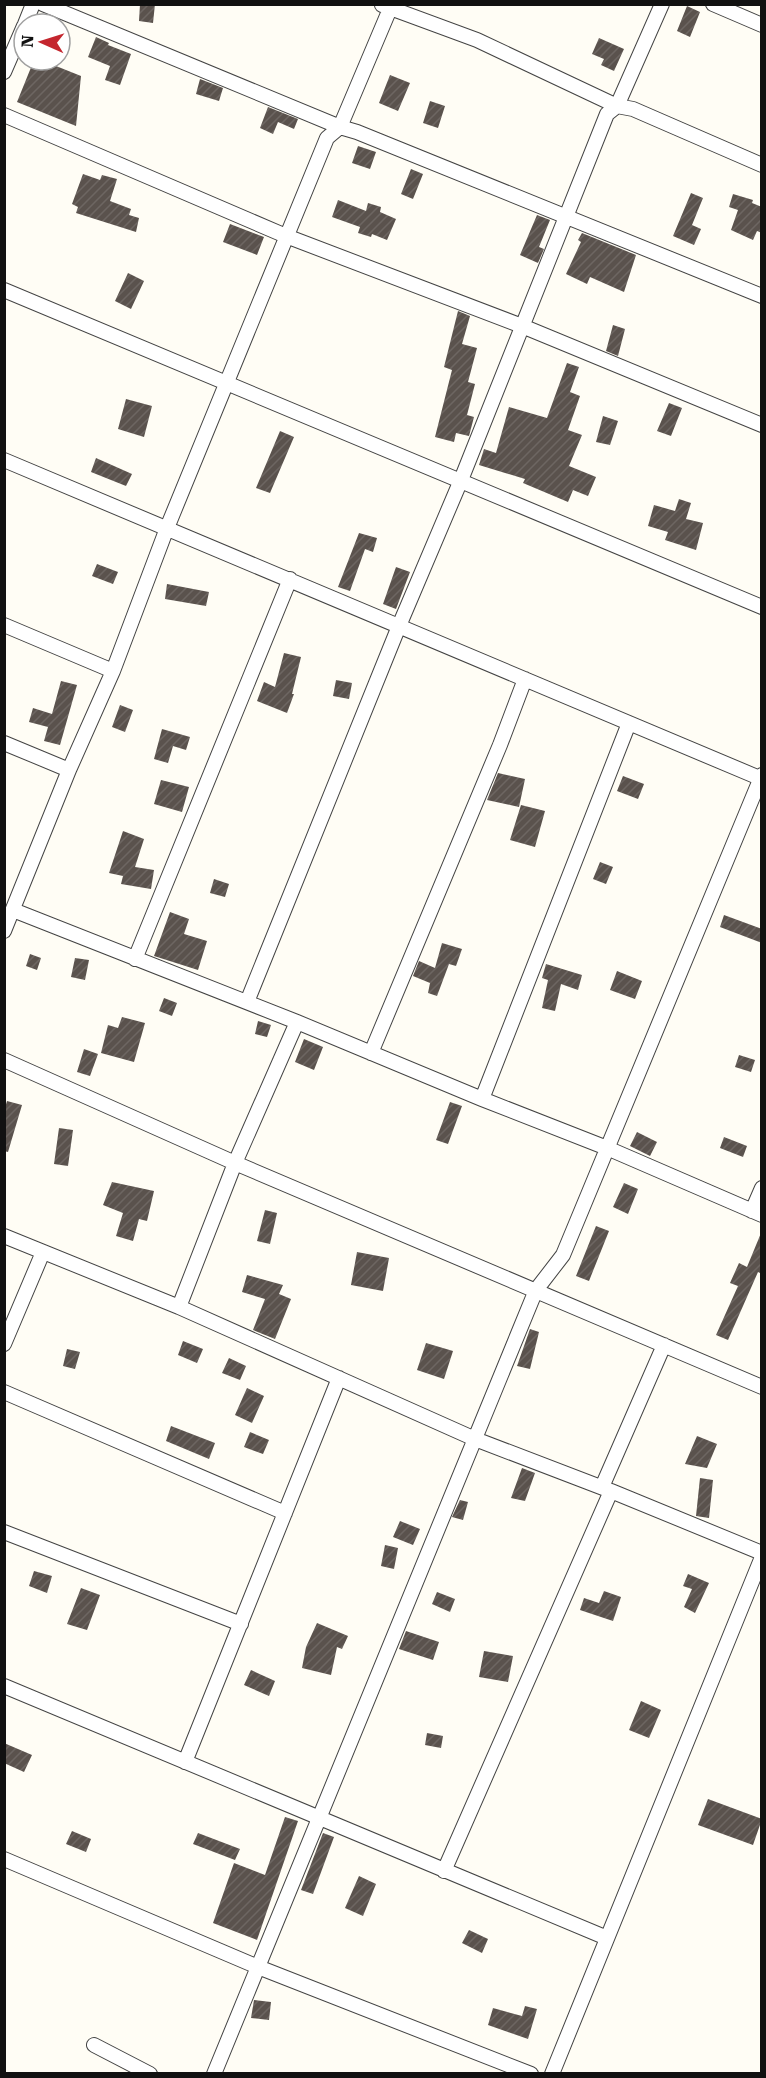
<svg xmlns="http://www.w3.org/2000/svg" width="766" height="2078" font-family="'Roboto Serif',serif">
<defs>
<pattern id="building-hatch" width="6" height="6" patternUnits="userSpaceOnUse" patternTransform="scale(1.5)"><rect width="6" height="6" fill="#5a524d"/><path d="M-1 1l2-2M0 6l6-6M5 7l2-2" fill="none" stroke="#6d6662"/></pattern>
</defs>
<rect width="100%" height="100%" fill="#fffdf5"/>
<path fill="url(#building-hatch)" d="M140 4H155L153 23 139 21Z
M687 6 700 12 690 37 677 31Z
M96 37 109 43 108 45 131 54 120 85 105 80 110 66 88 57Z
M599 38 624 49 614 71 601 65 604 59 592 54Z
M34 60H41L81 76 76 126 17 102Z
M390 75 410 83 398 111 379 103Z
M200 79 223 88 219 101 196 94Z
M430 101 445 106 438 128 423 123Z
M268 107 298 119 294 129 278 122 273 134 260 128Z
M358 146 376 152 370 169 352 163Z
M411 169 423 174 413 199 401 194Z
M83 174 100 180 102 175 117 179 110 201 131 209 129 215 139 218 136 232 76 213 78 207 72 204Z
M691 193 703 198 692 225 701 229 694 245 673 236Z
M733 194 753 200 752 203 762 207V233L757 231 753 240 731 230 738 210 729 207Z
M338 200 366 211 368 203 381 207 380 212 396 219 387 240 372 234 371 237 358 233 360 227 332 217Z
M537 215 550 220 539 247 544 249 538 263 520 255Z
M230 224 264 237 257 255 223 242Z
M582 233 636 255 624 292 590 277 587 284 566 274 581 242 578 240Z
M128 273 144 281 131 309 115 301Z
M458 311 470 316 462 344 477 348 468 382 475 384 467 415 474 417 469 436 456 433 454 442 435 437 452 370 444 367Z
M613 325 625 329 618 356 606 351Z
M567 363 579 367 570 392 580 396 568 430 582 435 569 466 596 477 588 496 573 490 568 502 523 483 525 479 479 465 484 449 496 453 509 407 547 418Z
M126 399 152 406 144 437 118 429Z
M669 403 682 408 671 436 657 431Z
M603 416 618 421 610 445 596 442Z
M280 431 294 437 270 493 256 488Z
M96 458 132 474 126 486 91 472Z
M679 499 691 503 686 519 703 523 696 550 665 540 668 532 648 526 654 505 675 511Z
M359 533 377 538 373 552 365 549 350 591 338 587Z
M97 564 118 572 113 584 92 576Z
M396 567 410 572 396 609 383 604Z
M167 584 209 592 206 606 165 599Z
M284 653 301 657 292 694H294L287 713 257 701 264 682 275 687Z
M336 680 352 683 349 699 333 696Z
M61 681 77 685 60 745 44 741 48 727 29 722 33 708 52 714Z
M120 705 133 710 125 732 112 727Z
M162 729 190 737 186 750 173 746 168 763 154 759Z
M498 773 525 779 519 807 487 800Z
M623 776 644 784 638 799 617 791Z
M161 780 189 787 182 812 154 804Z
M521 805 545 811 535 847 510 840Z
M123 831 144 839 135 867 154 870 151 889 121 884 123 876 109 873Z
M600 862 613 867 606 884 593 879Z
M214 879 229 884 225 897 210 893Z
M170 912 189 919 184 934 207 941 198 970 154 956Z
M724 915 762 929V943L720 927Z
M442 943 462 949 456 966 449 964 437 996 428 993 430 983 413 976 419 961 435 968Z
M30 954 41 958 37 970 26 966Z
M75 958 89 960 85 980 71 977Z
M546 964 582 975 578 990 561 984 555 1011 542 1008 548 980 542 978Z
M617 971 642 981 635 999 610 990Z
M164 998 177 1003 172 1016 159 1011Z
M122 1017 145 1023 134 1062 101 1053 108 1025 118 1028Z
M258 1021 271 1025 267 1037 255 1034Z
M304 1039 323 1047 314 1070 295 1062Z
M84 1049 98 1054 90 1076 77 1072Z
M739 1055 755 1060 751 1072 735 1067Z
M7 1101 22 1105 8 1152 4 1151V1111Z
M450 1102 462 1106 448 1144 436 1140Z
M59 1128 73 1130 68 1166 54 1164Z
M637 1132 657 1142 650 1156 630 1146Z
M724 1137 747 1146 743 1157 720 1148Z
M112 1182 154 1191 147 1221 139 1219 133 1241 116 1236 123 1213 103 1205Z
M624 1183 638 1189 628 1214 613 1207Z
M265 1210 277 1213 270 1244 257 1241Z
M596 1226 609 1231 589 1281 576 1276Z
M761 1233 762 1274 758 1272 728 1340 716 1335 738 1286 730 1283 739 1263 747 1267Z
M357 1252 389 1258 383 1291 351 1285Z
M247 1275 283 1285 279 1294 291 1299 275 1339 253 1330 265 1299 242 1292Z
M530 1329 539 1332 530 1369 517 1366Z
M183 1341 203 1349 197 1363 178 1355Z
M426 1343 453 1351 444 1379 417 1370Z
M67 1349 80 1352 75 1369 63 1366Z
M229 1358 246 1366 240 1380 222 1373Z
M247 1388 264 1396 252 1423 235 1415Z
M171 1426 215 1443 209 1459 166 1441Z
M250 1432 269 1440 263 1454 244 1447Z
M697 1436 717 1444 707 1468 685 1464Z
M522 1468 535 1473 525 1501 511 1498Z
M700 1478 713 1480 709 1518 696 1516Z
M460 1500 468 1502 463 1520 452 1517Z
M400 1521 420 1529 413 1545 393 1537Z
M385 1545 398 1548 394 1569 381 1566Z
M34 1571 52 1576 47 1593 29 1586Z
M688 1574 709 1583 695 1613 684 1607 692 1589 683 1586Z
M81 1588 100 1595 87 1630 67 1624Z
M604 1591 621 1597 613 1621 580 1610 584 1598 599 1603Z
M437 1592 455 1599 450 1612 432 1604Z
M317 1623 348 1636 342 1649 337 1647 331 1675 302 1668 306 1647Z
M406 1631 439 1642 433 1660 399 1649Z
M484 1651 513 1656 508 1682 479 1677Z
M251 1670 275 1681 269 1696 244 1685Z
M641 1701 661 1710 649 1738 629 1730Z
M427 1733 443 1736 441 1748 425 1745Z
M4 1743 32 1755 24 1772 4 1763Z
M708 1799 762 1819 753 1845 698 1825Z
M285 1817 298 1821 257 1940 213 1923 234 1863 265 1875Z
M72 1831 91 1839 86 1852 66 1844Z
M198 1833 240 1849 235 1860 193 1844Z
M323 1833 334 1837 313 1894 301 1890Z
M359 1876 376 1884 363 1916 345 1908Z
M469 1930 488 1939 482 1953 462 1943Z
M254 2000 271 2002 269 2020 251 2018Z
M525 2006 537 2009 528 2039 488 2025 493 2008 522 2016Z"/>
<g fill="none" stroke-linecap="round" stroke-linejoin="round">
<g stroke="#444" stroke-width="16">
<path id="minor" d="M43 4 340 127 357 132 762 296
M713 4 762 25
M382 5 477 40 617 106 662 4
M25 24 33 4
M4 72 24 26
M4 115 286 236 522 326 762 425
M4 290 762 607
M4 460 762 779
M4 625 113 671
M4 743 69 770
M13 910 297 1022 482 1099 607 1148 762 1215
M4 931 69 770 113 671 167 528 327 138 340 127 392 4
M135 959 290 579
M247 1002 399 626 461 480 607 114 617 106 633 109 762 165
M371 1053 500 745 525 679
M4 1060 235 1163 762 1387
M482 1099 629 723
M752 1211 762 1188
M4 1236 179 1307 475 1439 611 1491 762 1553
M179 1307 235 1163 297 1022
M4 1344 43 1252
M4 1392 285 1513
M602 1487 664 1345
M4 1532 241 1624
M4 1686 607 1938
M185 1762 339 1378
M4 1859 258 1967 531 2074
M444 1871 611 1491
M94 2045 150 2074
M214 2074 536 1290 563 1255 762 775
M552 2074 762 1557"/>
</g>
<use href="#minor" stroke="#fff" stroke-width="14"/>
</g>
<rect width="766" height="2078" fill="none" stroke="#111111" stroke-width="12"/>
<g transform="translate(42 42) rotate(273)"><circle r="28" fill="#ffffff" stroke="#a0a0a0" stroke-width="1.5"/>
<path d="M0-4.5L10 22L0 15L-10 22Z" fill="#c4262e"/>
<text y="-9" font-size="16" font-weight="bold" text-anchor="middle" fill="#111111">N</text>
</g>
</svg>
